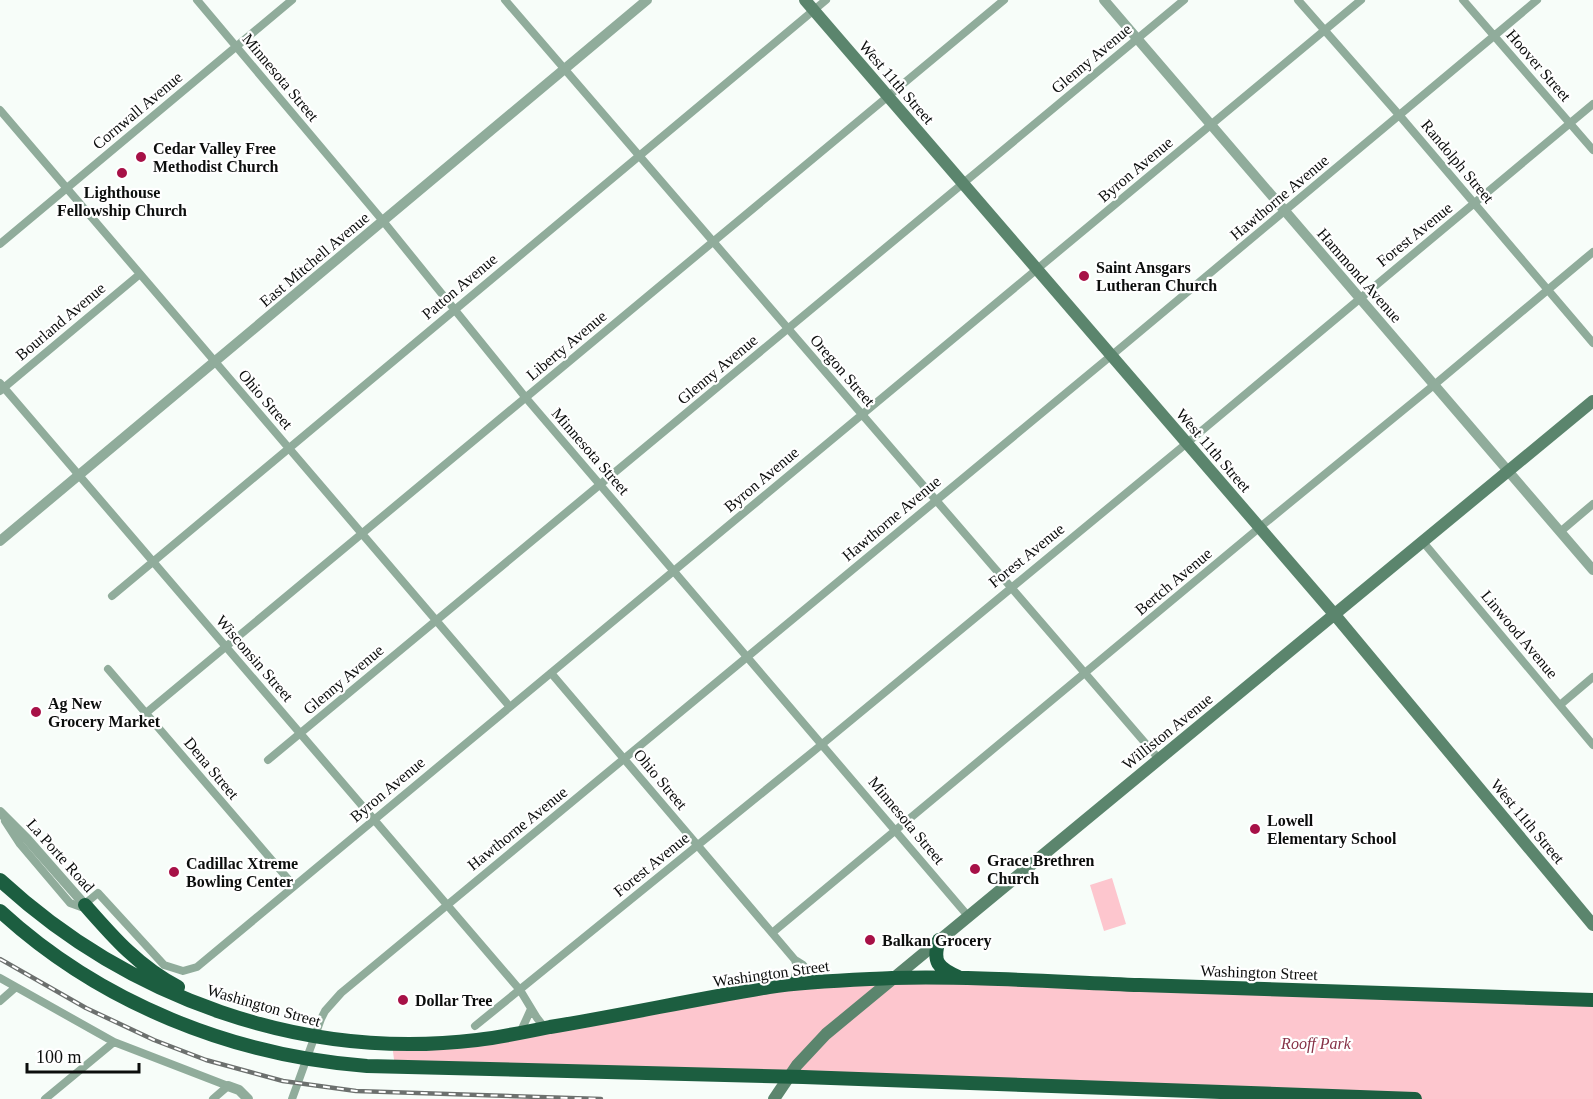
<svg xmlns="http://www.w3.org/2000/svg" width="1593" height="1099" font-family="'Times New Roman',serif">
<rect width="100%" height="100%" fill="#f7fdf9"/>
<path fill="#fdc6ce" d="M1112 878 1126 924 1104 931 1090 885Z
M841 981 1593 1000V1099H1415L395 1067 392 1044 446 1043Z"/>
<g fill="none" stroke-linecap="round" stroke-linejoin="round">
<path stroke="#90ac9b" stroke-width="8" d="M197 0 383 221 526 398 968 916
M505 0 1159 759
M1298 0 1400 116 1593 343
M1463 0 1593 150
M0 110 510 707
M0 244 292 0
M0 383 520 990 537 1018 545 1028
M0 391 140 274
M1560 532 1593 504
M1423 542 1593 745
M112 596 826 0
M108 669 294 886
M551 673 795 960 803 965 818 983
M1560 705 1593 677
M146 713 1004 0
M268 760 1184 0
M5 821 20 844 70 903 81 907 98 893 164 965 183 971 197 967 1361 0
M772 933 1259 528 1434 385 1593 252
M0 978 114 1042 228 1086
M793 985 797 967 795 960
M0 1001 16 987
M475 1026 815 750 1187 443 1593 104
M520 1033 531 1009
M45 1099 114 1042
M213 1099 228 1086
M292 1099 321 1019 325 1011 341 993 1118 350 1537 0"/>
<path stroke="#90ac9b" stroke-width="10" d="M1104 0 1593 570
M0 541 647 0
M0 812 27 839 85 905
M228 1086 239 1090 248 1099"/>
<path stroke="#5b856d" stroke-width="12" d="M805 0 1335 615 1593 925
M774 1099 797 1065 826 1034 1593 401"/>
<path stroke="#1c5e40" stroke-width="14" d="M0 880C128 998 302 1061 477 1040 501 1037 526 1032 550 1027 623 1015 696 999 769 987 809 981 852 980 892 978 974 976 1058 982 1140 985 1291 990 1442 995 1593 1000
M85 905C113 937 139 967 178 987
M0 911C100 1003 233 1056 367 1066L803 1077 1415 1099
M939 940C932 962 938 968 958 977"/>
<g stroke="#6c706e" stroke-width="4.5">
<path id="rail" d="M0 959 86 1008 154 1040 206 1060 283 1081 356 1091 601 1099"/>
</g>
<use href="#rail" stroke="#fff" stroke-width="2" stroke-dasharray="7" stroke-linecap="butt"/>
</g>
<g fill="#a71147" stroke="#fff" stroke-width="2">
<circle cx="141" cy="157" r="6"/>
<circle cx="122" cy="173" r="6"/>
<circle cx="1084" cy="276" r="6"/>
<circle cx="36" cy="712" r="6"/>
<circle cx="1255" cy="829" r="6"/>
<circle cx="975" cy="869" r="6"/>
<circle cx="174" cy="872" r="6"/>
<circle cx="870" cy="940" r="6"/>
<circle cx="403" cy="1000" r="6"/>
</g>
<g text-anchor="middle" stroke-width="4.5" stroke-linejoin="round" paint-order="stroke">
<g font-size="16" fill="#0c0e0d" stroke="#fff">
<text transform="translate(1091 58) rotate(-40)" y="6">Glenny Avenue</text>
<text transform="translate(1539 65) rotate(49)" y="6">Hoover Street</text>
<text transform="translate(281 77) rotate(50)" y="6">Minnesota Street</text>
<text transform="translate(897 82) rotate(49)" y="6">West 11th Street</text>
<text transform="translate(137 110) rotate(-40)" y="6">Cornwall Avenue</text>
<text transform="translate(1458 161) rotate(50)" y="6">Randolph Street</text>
<text transform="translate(1135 169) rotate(-40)" y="6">Byron Avenue</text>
<text transform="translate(1279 197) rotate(-40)" y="6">Hawthorne Avenue</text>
<text transform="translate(1414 234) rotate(-39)" y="6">Forest Avenue</text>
<text transform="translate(314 259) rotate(-40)" y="6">East Mitchell Avenue</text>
<text transform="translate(1360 275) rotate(49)" y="6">Hammond Avenue</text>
<text transform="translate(459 286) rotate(-40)" y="6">Patton Avenue</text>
<text transform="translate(60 321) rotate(-40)" y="6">Bourland Avenue</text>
<text transform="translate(566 345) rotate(-40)" y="6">Liberty Avenue</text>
<text transform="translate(717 369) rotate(-40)" y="6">Glenny Avenue</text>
<text transform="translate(843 370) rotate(49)" y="6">Oregon Street</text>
<text transform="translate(266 399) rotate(49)" y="6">Ohio Street</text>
<text transform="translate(1214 450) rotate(49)" y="6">West 11th Street</text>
<text transform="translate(591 451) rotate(49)" y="6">Minnesota Street</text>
<text transform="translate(761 479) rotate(-40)" y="6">Byron Avenue</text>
<text transform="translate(891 518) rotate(-40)" y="6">Hawthorne Avenue</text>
<text transform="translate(1026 555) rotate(-39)" y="6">Forest Avenue</text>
<text transform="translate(1173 581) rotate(-40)" y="6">Bertch Avenue</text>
<text transform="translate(1520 634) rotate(50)" y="6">Linwood Avenue</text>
<text transform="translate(255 658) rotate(49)" y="6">Wisconsin Street</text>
<text transform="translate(343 679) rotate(-40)" y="6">Glenny Avenue</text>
<text transform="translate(1167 731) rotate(-39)" y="6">Williston Avenue</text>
<text transform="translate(212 768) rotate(50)" y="6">Dena Street</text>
<text transform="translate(661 779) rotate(50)" y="6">Ohio Street</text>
<text transform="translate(387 789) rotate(-40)" y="6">Byron Avenue</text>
<text transform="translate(907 820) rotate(50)" y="6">Minnesota Street</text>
<text transform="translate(1528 821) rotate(50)" y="6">West 11th Street</text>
<text transform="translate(517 828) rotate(-39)" y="6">Hawthorne Avenue</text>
<text transform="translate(61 855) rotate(48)" y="6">La Porte Road</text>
<text transform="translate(651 864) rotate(-39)" y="6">Forest Avenue</text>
<text transform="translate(1259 972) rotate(2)" y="6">Washington Street</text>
<text transform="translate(771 973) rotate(-8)" y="6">Washington Street</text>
<text transform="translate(264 1005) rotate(16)" y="6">Washington Street</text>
</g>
<g font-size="16" font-weight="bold" fill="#0c0e0d" stroke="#fff" text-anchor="start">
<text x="153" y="154">Cedar Valley Free<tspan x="153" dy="18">Methodist Church</tspan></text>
<text x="122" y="198" text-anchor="middle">Lighthouse<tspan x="122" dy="18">Fellowship Church</tspan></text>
<text x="1096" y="273">Saint Ansgars<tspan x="1096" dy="18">Lutheran Church</tspan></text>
<text x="48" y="709">Ag New<tspan x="48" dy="18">Grocery Market</tspan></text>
<text x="1267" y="826">Lowell<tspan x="1267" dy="18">Elementary School</tspan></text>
<text x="987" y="866">Grace Brethren<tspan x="987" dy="18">Church</tspan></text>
<text x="186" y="869">Cadillac Xtreme<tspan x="186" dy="18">Bowling Center</tspan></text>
<text x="882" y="946">Balkan Grocery</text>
<text x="415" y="1006">Dollar Tree</text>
</g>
<g font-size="16" font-style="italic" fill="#863146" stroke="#fff">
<text x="1316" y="1049">Rooff Park</text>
</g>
</g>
<path d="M27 1063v9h112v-9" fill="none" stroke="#0c0e0d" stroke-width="3"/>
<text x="36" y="1063" font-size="18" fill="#0c0e0d" stroke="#ffffff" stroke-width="4.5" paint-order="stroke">100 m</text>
</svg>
